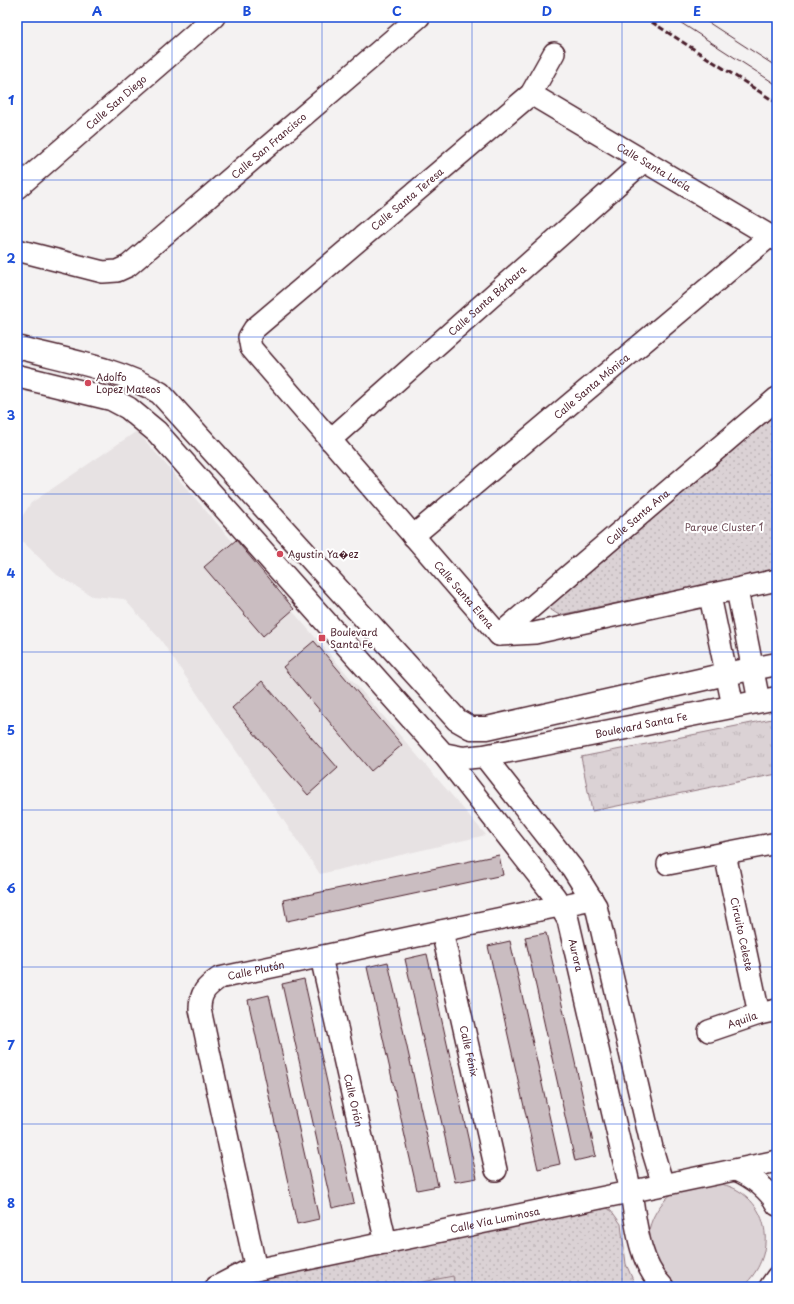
<svg xmlns="http://www.w3.org/2000/svg" width="794" height="1304" font-family="'Playpen Sans',sans-serif">
<defs>
<pattern id="grass-tufts" width="24" height="20" patternUnits="userSpaceOnUse"><rect width="24" height="20" fill="#dbd2d5"/><path d="M3 7l-1-3M5 7V3M7 7l1-3M15 17l-1-3M17 17v-4M19 17l1-3" fill="none" stroke="#bdb4b7"/></pattern>
<pattern id="park-dots" width="8" height="8" patternUnits="userSpaceOnUse"><rect width="8" height="8" fill="#dbd2d5"/><path d="M2 2h.1M6 6h.1" fill="none" stroke="#bdb4b7" stroke-width="1.8" stroke-linecap="round"/></pattern>
</defs>
<rect width="100%" height="100%" fill="#f4f2f2"/>
<filter id="ink" filterUnits="userSpaceOnUse"><feTurbulence type="fractalNoise" baseFrequency=".025" numOctaves="2"/><feDisplacementMap in="SourceGraphic" scale="8" xChannelSelector="R" yChannelSelector="G"/><feConvolveMatrix kernelMatrix="1 2 1 2 8 2 1 2 1" color-interpolation-filters="sRGB"/></filter>
<g filter="url(#ink)">
<path fill="#e7e2e3" d="M137 431 486 835 320 874 160 639 124 599 92 596 57 575 17 536V524L31 503Z"/>
<path fill="url(#grass-tufts)" stroke="#927880" d="M777 718V774L592 811 581 757Z"/>
<path fill="url(#park-dots)" stroke="#927880" d="M777 413V570L559 615 548 608Z
M597 1203 611 1210 621 1224 626 1264 636 1287H232L248 1281Z"/>
<path fill="#dbd2d5" stroke="#927880" d="M704 1182C716 1183 728 1184 739 1191 775 1214 772 1262 742 1287H673C667 1278 651 1256 649 1247 644 1223 663 1194 686 1186 691 1184 698 1183 704 1182Z
M453 1276 455 1287H398Z"/>
<path fill="#cabdc1" stroke="#4a1f2b" d="M236 540 294 609 263 636 204 567Z
M314 641 402 745 371 771 283 667Z
M262 681 338 768 308 795 232 708Z
M499 855 503 875 287 921 283 900Z
M546 933 596 1156 575 1161 525 937Z
M510 941 560 1164 538 1169 488 946Z
M427 954 477 1178 455 1182 405 959Z
M388 962 438 1186 417 1190 367 967Z
M304 979 354 1203 332 1208 282 984Z
M269 995 319 1219 297 1224 248 1000Z"/>
<g fill="none" stroke-linecap="round" stroke-linejoin="round">
<g stroke="#4a1f2b" stroke-width="24">
<g id="minor">
<path id="s1" d="M554 53 531 94 254 329 249 337 251 348 499 635 535 633 777 580"/>
<path id="s2" d="M531 94 777 240"/>
<path id="s3" d="M17 188 214 17"/>
<path id="s4" d="M17 250 103 272 117 271 128 266 419 17"/>
<path id="s5" d="M330 440 644 161"/>
<path id="s6" d="M413 536 770 236"/>
<path d="M737 590 759 701"/>
<path d="M710 596 733 706"/>
<path id="s7" d="M499 635 777 398"/>
<path id="s8" d="M443 754 555 897 568 920 631 1192C636 1224 639 1263 663 1287"/>
<path d="M484 756 572 868 596 906 653 1152 663 1185"/>
<path id="s9" d="M725 854 759 1014"/>
<path d="M668 864 777 843"/>
<path id="s10" d="M442 931 496 1170"/>
<path id="s11" d="M321 957 386 1243"/>
<path id="s12" d="M709 1031 759 1014 777 1010"/>
<path d="M736 1170C753 1178 768 1188 777 1205"/>
<path id="s13" d="M256 1270 200 1009C200 993 206 987 219 978L592 899"/>
<path id="s14" d="M216 1287 245 1272 777 1161"/>
<path d="M770 1287 777 1277"/>
</g>
</g>
<g stroke="#4a1f2b" stroke-width="25">
<g id="major">
<path d="M17 347C65 360 117 368 160 393L457 720 471 728H487L726 674 777 664"/>
<path id="s15" d="M17 376 111 399 128 408 157 432 443 754 463 758 484 756 777 698"/>
</g>
</g>
<use href="#minor" stroke="#fff" stroke-width="21"/>
<use href="#major" stroke="#fff" stroke-width="22"/>
<path stroke="#4a1f2b" stroke-width="1" d="M672 17 777 85
M700 17 777 67"/>
<path stroke="#4a1f2b" stroke-width="3" stroke-dasharray="6 3" stroke-linecap="butt" d="M644 17 777 103"/>
</g>
</g>
<path fill="none" stroke="#1d4ed8" stroke-width="1" stroke-opacity="0.55" d="M172 17V1287M322 17V1287M472 17V1287M622 17V1287M17 180H777M17 337H777M17 494H777M17 652H777M17 810H777M17 967H777M17 1124H777"/>
<g fill="#d1495b" stroke="#fff" stroke-width="1.5">
<circle cx="88" cy="383" r="4"/>
<circle cx="280" cy="554" r="4"/>
<rect x="318" y="634" width="8" height="8" rx="2"/>
</g>
<g text-anchor="middle" stroke-width="4" stroke-linejoin="round" paint-order="stroke">
<g font-size="10" fill="#4a1f2b" stroke="#fff">
<text dy="4" stroke="none"><textPath href="#s3" startOffset="131">Calle San Diego</textPath></text>
<text dy="4" stroke="none"><textPath href="#s4" startOffset="300">Calle San Francisco</textPath></text>
<text dy="4" stroke="none"><textPath href="#s2" startOffset="143">Calle Santa Lucía</textPath></text>
<text transform="translate(407 199) rotate(-40)" y="4">Calle Santa Teresa</text>
<text dy="4" stroke="none"><textPath href="#s5" startOffset="210">Calle Santa Bárbara</textPath></text>
<text dy="4" stroke="none"><textPath href="#s6" startOffset="233">Calle Santa Mónica</textPath></text>
<text dy="4" stroke="none"><textPath href="#s7" startOffset="182">Calle Santa Ana</textPath></text>
<text dy="4" stroke="none"><textPath href="#s1" startOffset="757">Calle Santa Elena</textPath></text>
<text dy="4" stroke="none"><textPath href="#s15" startOffset="786">Boulevard Santa Fe</textPath></text>
<text dy="4" stroke="none"><textPath href="#s9" startOffset="82">Circuito Celeste</textPath></text>
<text dy="4" stroke="none"><textPath href="#s8" startOffset="244">Aurora</textPath></text>
<text dy="4" stroke="none"><textPath href="#s13" startOffset="343">Calle Plutón</textPath></text>
<text dy="4" stroke="none"><textPath href="#s12" startOffset="35">Aquila</textPath></text>
<text dy="4" stroke="none"><textPath href="#s10" startOffset="123">Calle Fénix</textPath></text>
<text dy="4" stroke="none"><textPath href="#s11" startOffset="147">Calle Orión</textPath></text>
<text dy="4" stroke="none"><textPath href="#s14" startOffset="288">Calle Vía Luminosa</textPath></text>
</g>
<g font-size="10" fill="#4a1f2b" stroke="#fff" text-anchor="start">
<text x="96" y="381">Adolfo<tspan x="96" dy="12">Lopez Mateos</tspan></text>
<text x="288" y="558">Agustin Ya�ez</text>
<text x="330" y="636">Boulevard<tspan x="330" dy="12">Santa Fe</tspan></text>
</g>
<g font-size="10" fill="#6e4c56" stroke="#fff">
<text x="724" y="531">Parque Cluster 1</text>
</g>
</g>
<rect width="794" height="1304" fill="none" stroke="#fff" stroke-width="44"/>
<rect x="22" y="22" width="750" height="1260" fill="none" stroke="#1d4ed8" stroke-width="1.5"/>
<g font-size="13" text-anchor="middle" font-weight="bold" fill="#1d4ed8">
<text x="97" y="16">A</text>
<text x="247" y="16">B</text>
<text x="397" y="16">C</text>
<text x="547" y="16">D</text>
<text x="697" y="16">E</text>
<text x="11" y="105">1</text>
<text x="11" y="263">2</text>
<text x="11" y="420">3</text>
<text x="11" y="578">4</text>
<text x="11" y="735">5</text>
<text x="11" y="893">6</text>
<text x="11" y="1050">7</text>
<text x="11" y="1208">8</text>
</g>
</svg>
